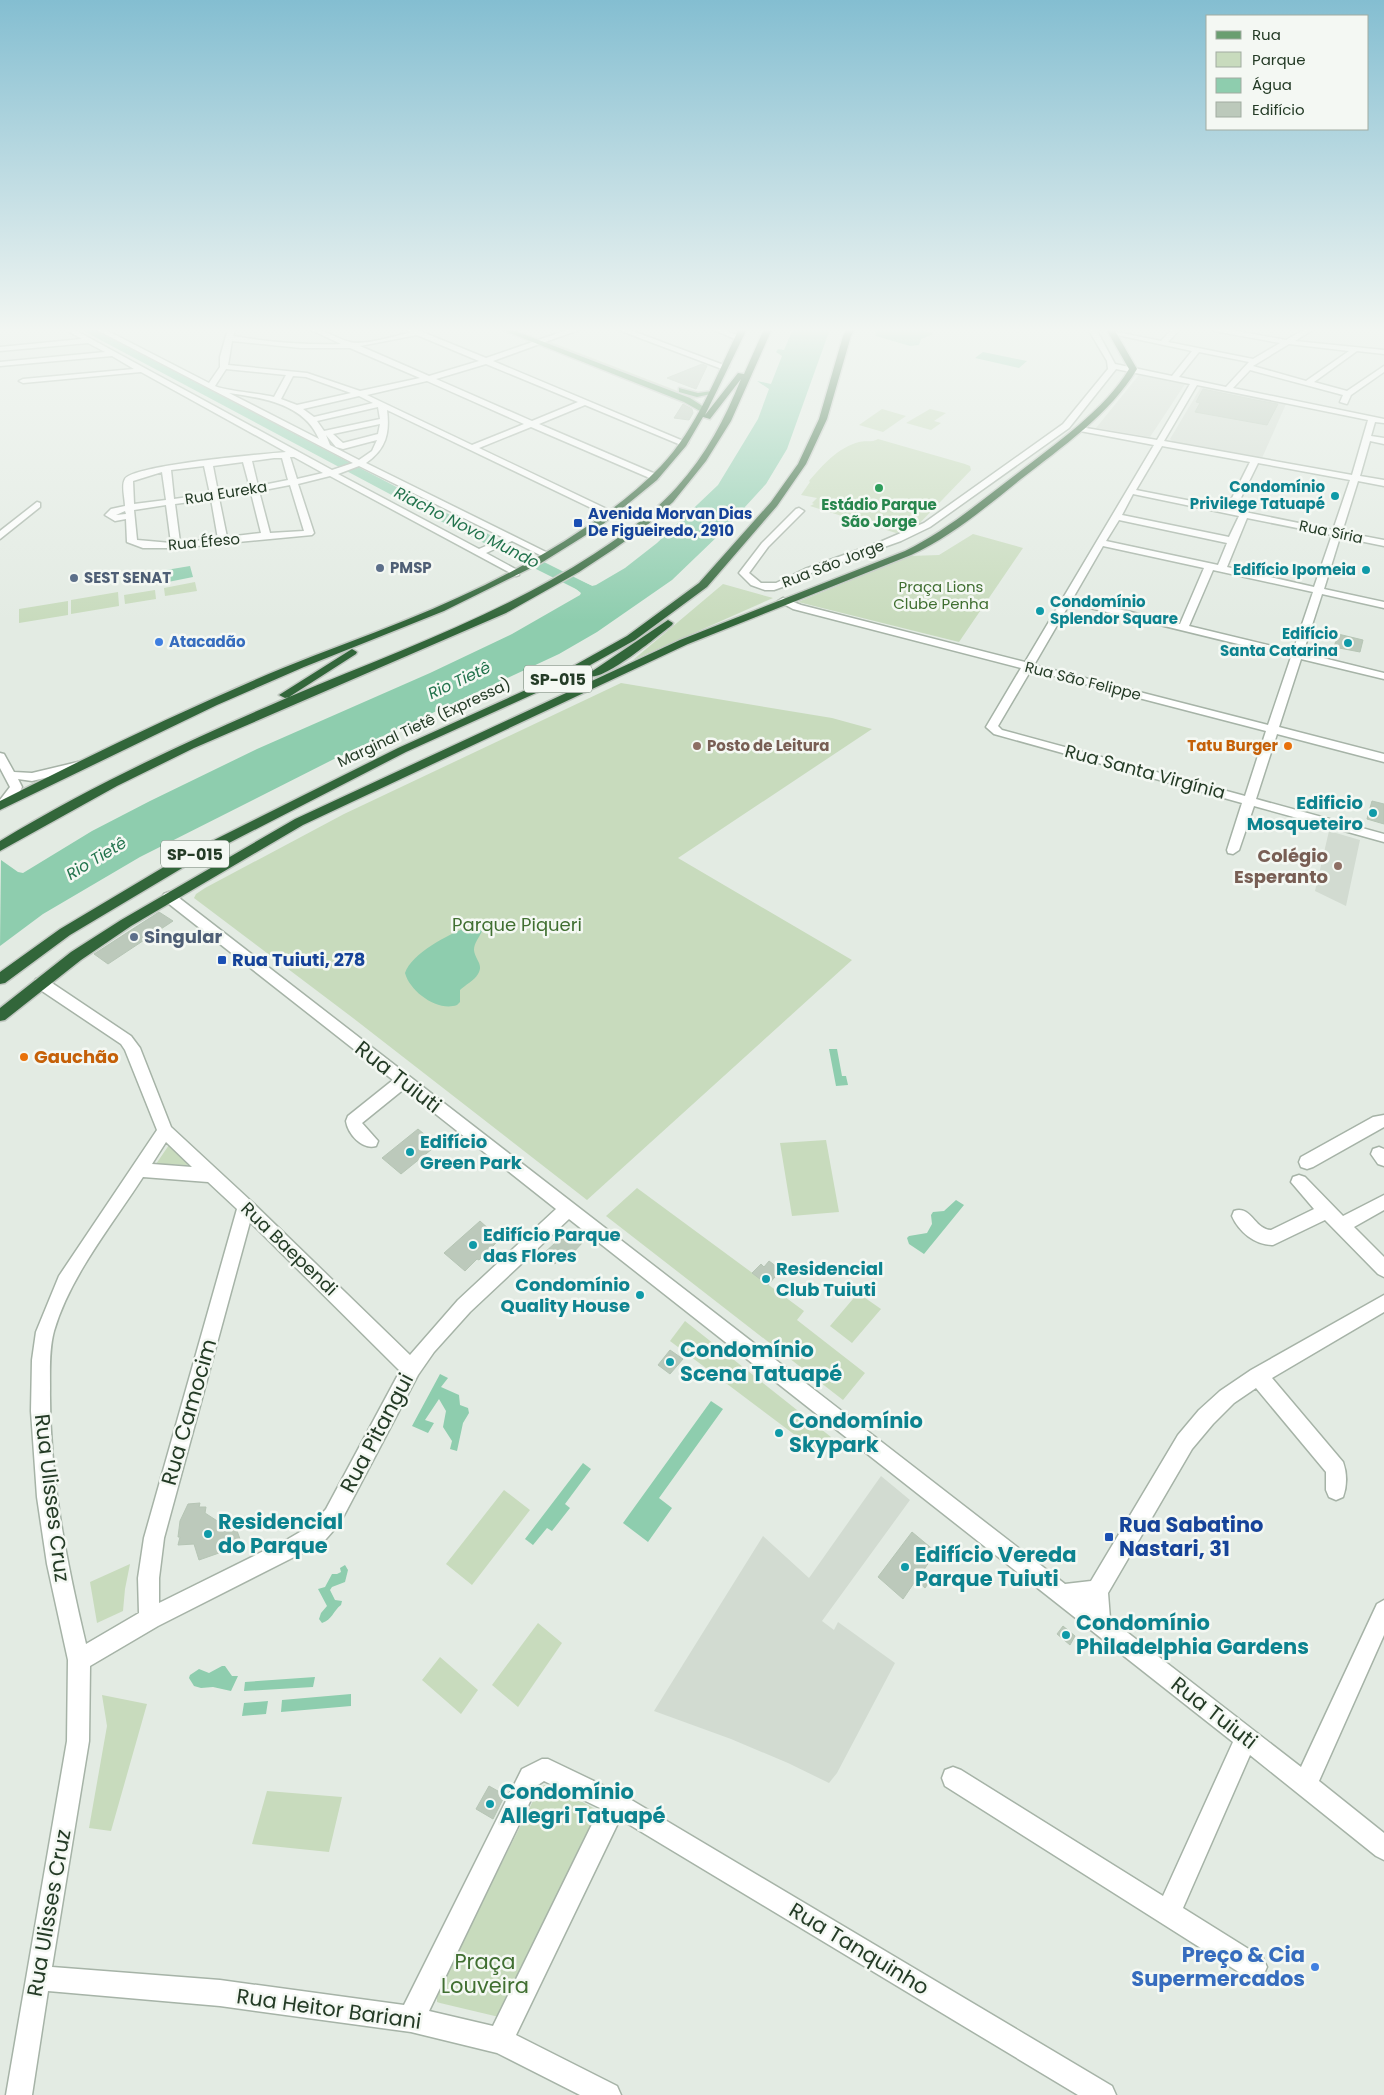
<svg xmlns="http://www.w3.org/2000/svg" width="1384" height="2095" font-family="Poppins,sans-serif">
<rect width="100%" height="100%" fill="#e3ebe3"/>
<path fill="#d2dbd1" d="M1139 375 1185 384 1150 437 1096 428Z
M1201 387 1286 404 1262 458 1173 442 1170 439Z
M1329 831 1360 840 1346 906 1315 891Z
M881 1476 910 1500 822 1621 834 1630 838 1622 895 1663 837 1773 829 1783 788 1763 731 1739 654 1711 763 1536 809 1578Z"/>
<path fill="#c8dbbd" d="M551 342 696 398 694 399 548 343Z
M882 409 906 416 883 432 859 425Z
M930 409 946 413 934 421 941 423 931 430 906 423Z
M878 439 965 464 970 466 971 470 916 527 908 531 896 533 810 506 814 504 812 503 817 498 801 495 810 482 809 481C823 465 837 448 859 442 866 440 871 443 878 439Z
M973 534 1023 548 959 642 798 602 910 556 939 555Z
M195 582 197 591 165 596 164 588Z
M723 584 773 598 633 660Z
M155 590 156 599 125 604 124 595Z
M118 592 119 606 71 614V600Z
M68 601V615L19 623V609Z
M621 683 832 718 872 729 678 858 852 960 587 1200 353 1018 194 898 196 894 205 888 344 814Z
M826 1140 839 1212 792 1216 780 1143Z
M169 1145 188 1163 187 1165 156 1164Z
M637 1188 804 1311 797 1320 865 1373 843 1400 606 1216Z
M858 1293 881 1309 852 1343 830 1326Z
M685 1321 831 1437 819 1453 670 1341Z
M504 1490 530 1510 472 1585 446 1564Z
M130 1564 125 1589 123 1611 97 1623 90 1582Z
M538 1623 562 1643 518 1707 492 1685Z
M440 1657 478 1690 461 1714 422 1680Z
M102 1695 147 1704 111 1831 89 1828 107 1726Z
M544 1785 554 1786 595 1809 598 1813 499 2017 440 2003 437 2002V1991L536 1795Z
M267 1791 342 1797 329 1852 252 1844Z"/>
<path fill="#8ecdae" d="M793 329H830L787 449 766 484 722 532 672 580 597 632 559 654 338 757 140 857 43 914 0 946 1 860 18 872 23 873 92 831 150 801 257 749 430 673 512 634 580 595 581 593 569 583 576 579 592 586 596 585 625 568 657 543 718 485 758 419 769 389 757 381 771 384 782 356 776 352 778 349 784 350Z
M875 329C889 329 922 327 933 334L921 339 919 345 910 346 876 336Z
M983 352 1027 361 1019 368 975 358Z
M190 566 193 577 168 582 166 570Z
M467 927H476L482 931C479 938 474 943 474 950 475 960 484 964 478 974 474 981 465 985 460 990V1002L457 1005C438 1012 410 992 405 973 412 953 448 935 467 927Z
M829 1049H837L842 1076H846L848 1085 836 1086Z
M956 1200 964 1205 924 1254 909 1244 907 1238 909 1236 927 1233 932 1224 931 1215 933 1212 944 1211Z
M440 1374 448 1378 441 1387 459 1395 460 1405 468 1408 469 1413 463 1423 457 1451 450 1449 452 1441 443 1427 446 1411 439 1399 425 1420 434 1423 428 1433 412 1426Z
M711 1401 723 1409 659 1498 672 1508 648 1542 623 1523Z
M583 1463 591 1469 565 1504 570 1508 552 1531 547 1528 533 1545 525 1539Z
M345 1565 348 1570 345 1582 332 1587 330 1590 335 1600 342 1601 341 1605C333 1611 332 1620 322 1623L319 1619 321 1613 327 1606 318 1589 325 1587 332 1574H337L341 1572 340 1568Z
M222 1666H225L232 1676H238L231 1691 213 1687 201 1688 194 1686 189 1678 190 1675 199 1669 209 1673Z
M315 1677 313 1687 244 1691 245 1682Z
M351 1694V1706L281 1712 282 1700Z
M268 1701 266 1714 242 1716 244 1703Z"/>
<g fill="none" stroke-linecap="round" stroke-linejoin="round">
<path fill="#8ecdae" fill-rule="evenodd" d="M80 329H93L458 519 604 592 607 595 604 598H594L448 525Z"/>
</g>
<path fill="#bcc9bb" stroke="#b6c5b5" d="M702 364 707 366 696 389 667 378Z
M1203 389 1256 400 1278 404 1267 425 1195 412 1200 403 1196 402Z
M683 404 692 409 693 413 689 420 674 418Z
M1338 634 1363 640 1360 652 1334 647Z
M1372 801 1384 804V824L1367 819Z
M159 912 173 921 108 964 94 954Z
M418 1129 437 1145 401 1174 382 1158Z
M480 1221 500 1239 479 1260 477 1259 465 1271 444 1253Z
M573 1232 584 1241 570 1256 568 1255 560 1262 558 1261 555 1264 543 1254 566 1233Z
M769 1261 781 1270 768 1285 752 1273 761 1264 764 1267Z
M670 1350 683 1359 670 1374 658 1365Z
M200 1503 199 1507H206L205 1513 225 1526 230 1524 232 1530 236 1528 240 1539 219 1553 199 1560 194 1544 178 1545 180 1537H178L180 1521 188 1504Z
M912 1532 936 1552 923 1571 932 1578 925 1588 916 1580 903 1599 878 1577Z
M1063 1626 1075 1636 1070 1645 1057 1634Z
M489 1786 505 1795 493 1819 476 1809Z"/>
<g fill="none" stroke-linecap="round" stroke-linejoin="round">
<g stroke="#a6b3a7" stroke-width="3">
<path id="minor" d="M64 329H73L332 470 353 463 95 329H104L209 383 220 367V357L228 329 235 330 233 336C269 342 304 345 341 344L309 329C325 329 335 338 350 342 363 346 396 336 411 332L405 329H415L486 358 570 329H581L493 361 688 443 681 445 585 405 539 424 658 475V479H652L531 427 479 448 613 512 615 514 610 517 387 410C390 433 386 449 366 463L552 555 550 557H544L512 541 486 553 519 571V575L516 576 330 476 298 484 314 533 312 535 176 548H143L127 542 126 519 115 521 105 515 111 509 125 506C125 499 121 485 125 479 133 465 263 454 286 452L141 372 23 383 19 381 23 379 134 369 112 356 0 366V362L105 352 88 343 0 351V347L82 339ZM417 335 479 361 429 376 360 346ZM232 341 301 348H350L420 378 360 391 307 373 228 365ZM486 364 578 402 532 421 436 379ZM226 369 286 375 274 397C259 393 225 391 215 386ZM293 376 306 377 351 393 297 405 281 399ZM427 381 524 424 472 445 367 395ZM229 393C264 398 304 404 319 439ZM359 396 373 403 314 417 303 409ZM378 407 380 419 324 431 317 421ZM380 424 378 434 343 443 333 434ZM326 435 336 447 343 449 377 440 372 451 359 460 330 445ZM290 457H294L323 473 297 479ZM274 458H282L288 480 258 486 252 461ZM243 462 250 488 218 492 213 466ZM204 466 210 494 174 499 171 470ZM359 466 504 538 479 549 338 474ZM162 472 166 500 134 504 133 481ZM290 485 304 531 270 533 259 491ZM251 493 261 533 227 537 219 498ZM211 499 218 539 180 542 175 504ZM166 505 171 543 137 540 134 510ZM125 511 126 514 116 515Z
M616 329H627L729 367 722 369Z
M712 329H722L742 337 735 339Z
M1088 329H1096L1115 364 1172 376 1192 351 1108 333 1112 331 1161 341 1172 329H1180L1168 342 1253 359 1280 343 1214 331 1210 329H1226L1286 340 1305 329H1314L1295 341 1384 350V354L1357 351 1314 382 1347 391 1384 366V372L1351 395 1347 404 1340 402 1343 395 1250 370 1233 388 1384 419V423L1375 422 1371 436 1384 438V444L1370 441 1360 476 1384 480V486L1358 481 1342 532 1384 540V546L1340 537 1324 589 1384 602V608L1322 594 1303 653 1384 673V679L1301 659 1279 727 1384 754V762L1277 734 1256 799 1384 834V842L1254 806 1239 850 1233 854 1228 853 1227 850 1242 803 994 734 986 727 1021 668 793 609 778 601 783 598 801 605 1025 662 1154 445 1080 431 1076 429 1080 427 1157 440 1190 384 1116 369 1069 428 930 527 901 541 811 573 788 585 774 590H765L751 585 739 573 762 543 796 509 799 508 804 511 768 547 749 573 761 583H776L805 569 880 542 924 523 1063 424 1108 369 1107 361ZM1289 344 1349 351 1306 381 1253 366ZM1199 352 1249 362 1226 387 1179 377ZM1197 385 1368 420 1352 475 1164 441ZM1162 446 1250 462 1227 508 1136 490ZM1258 463 1350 480 1333 530 1235 510ZM1133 494 1239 516 1229 537 1122 515ZM1247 518 1332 535 1314 587 1227 567ZM1119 520 1227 543 1218 565 1106 541ZM1103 546 1204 568 1180 624 1073 598ZM1213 570 1313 592 1293 651 1189 626ZM1070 603 1291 657 1268 725 1034 665ZM1031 670 1266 731 1245 796 1002 730 998 726Z
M37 502 40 503V507L0 539V531Z
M0 753 4 754 14 772 32 773 78 762 84 766 82 769 32 781 18 779 22 787C18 796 11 808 0 808V800L10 787 0 768Z
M169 892 174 894 1065 1584 1091 1581 1178 1435 1199 1410 1220 1391 1251 1370 1384 1295V1312L1272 1378 1343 1462C1347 1473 1347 1486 1343 1497L1336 1500 1329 1497 1326 1490V1472L1256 1388 1234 1403 1213 1424 1192 1449 1108 1593 1110 1619 1301 1767 1377 1604 1384 1600V1635L1319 1781 1384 1833V1860L1376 1856 1250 1755 1183 1908 1263 1958 1267 1967 1263 1976 1254 1980 1245 1976 945 1786 942 1778 945 1770 953 1767 961 1770 1163 1896 1233 1742 569 1219 470 1312 434 1352 418 1375 340 1523 326 1539 302 1553 158 1626 90 1666 89 1741 52 1967 220 1980 404 2005 522 1769 542 1759H548L623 1795 1112 2086 1116 2095H1078L620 1819 516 2035 617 2086 621 2095H580L497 2053 411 2032 220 2006 48 1991 32 2095H6L67 1741 68 1660 47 1564 37 1497 31 1411 32 1360 36 1332 59 1276 157 1130 125 1050 121 1044 36 987 34 983 36 979 41 978 46 979 131 1036 140 1048 171 1127 252 1202 410 1355 458 1300 556 1209 404 1089 362 1123 378 1141 376 1146C362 1150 348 1134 346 1121L348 1116 393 1080 164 900 162 897 164 894ZM166 1142 192 1167 152 1164ZM143 1177 208 1182 237 1209 144 1538 138 1578 139 1613 86 1644C66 1560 49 1475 50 1388 50 1370 49 1349 54 1331 70 1276 112 1225 143 1177ZM250 1222 400 1371 326 1509 312 1525 288 1539 159 1603V1578L164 1538ZM544 1781 600 1808 493 2026 429 2011 538 1785Z
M1384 1115V1127L1313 1167 1307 1169 1301 1167 1299 1162 1301 1157 1373 1117Z
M1379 1147 1384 1149V1166L1378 1164 1371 1154 1373 1149Z
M1299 1175 1305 1177 1343 1216 1384 1195V1210L1354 1227 1384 1257V1277L1378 1274 1325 1220 1273 1245C1255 1245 1239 1232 1232 1216L1234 1211C1251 1205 1255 1230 1271 1230L1314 1209 1291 1182 1293 1177Z"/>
</g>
<g stroke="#c2c8c2" stroke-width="3">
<path id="major" d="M500 329H510L690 398 707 409 700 411 684 402Z
M679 388 698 393 712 391 716 393 697 397 679 392Z"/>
</g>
<g stroke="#c2c8c2" stroke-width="3">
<path id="highway" d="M739 329H747L705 415 738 373 744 374 764 329H772L731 421 706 461 673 502 645 527 614 549 579 572 506 613 194 748 117 786 0 851V841C92 785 190 740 289 697 393 653 499 616 594 554 623 535 653 514 677 487 706 455 725 419 741 379L710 419 703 417 686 446 657 480 602 525 541 563 444 611 304 667 217 705 0 810V801C93 754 187 708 283 668 324 651 365 637 406 620 468 595 528 566 583 529 611 511 638 490 661 466 697 428 716 376 739 329Z
M847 329H855L851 336 827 419 806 464 777 506 707 587 635 640 558 683 406 752 194 861 70 935 5 983 0 984V972L60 929 184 855 398 748 550 679 627 636 699 583 771 502 798 464 819 419 843 336Z
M1106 329H1114L1137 369C1111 413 1061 448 1021 479 986 507 952 536 911 555L688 644 303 825 131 926 81 960 5 1020 0 1021V1008L71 952 121 920 295 819 680 640 905 551C946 531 981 501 1018 473 1054 445 1106 409 1129 369Z
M668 620 673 623 672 625C659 635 605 680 591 676L590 674 591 672Z
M352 649 357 652 356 654 289 697 285 698 279 695Z"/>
</g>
<use href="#minor" fill="#fff" fill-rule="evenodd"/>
<use href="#major" fill="#6a9e70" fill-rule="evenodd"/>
<use href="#highway" fill="#32663a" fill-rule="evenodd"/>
</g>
<linearGradient id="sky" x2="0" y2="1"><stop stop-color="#84bed1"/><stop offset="0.53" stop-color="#f2f6f2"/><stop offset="1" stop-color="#f2f6f2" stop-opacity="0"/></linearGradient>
<rect width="1384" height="622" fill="url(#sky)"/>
<circle fill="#2e9e5b" stroke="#f4f8f3" stroke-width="2" cx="879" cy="488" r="5"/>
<g fill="#0f9aa8" stroke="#f4f8f3" stroke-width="2">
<circle cx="1335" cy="496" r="5"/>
<circle cx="1366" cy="570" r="5"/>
<circle cx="1040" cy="611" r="5"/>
<circle cx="1348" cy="643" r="5"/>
<circle cx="1373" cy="813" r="5"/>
<circle cx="410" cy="1152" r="5"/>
<circle cx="473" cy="1245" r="5"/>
<circle cx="766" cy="1279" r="5"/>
<circle cx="640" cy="1295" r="5"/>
<circle cx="670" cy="1362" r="5"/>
<circle cx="779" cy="1433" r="5"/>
<circle cx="208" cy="1534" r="5"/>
<circle cx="905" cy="1567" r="5"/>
<circle cx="1066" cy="1635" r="5"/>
<circle cx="490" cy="1804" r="5"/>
</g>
<g fill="#1a4fb4" stroke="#f4f8f3" stroke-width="2">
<rect x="573" y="518" width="10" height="10" rx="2.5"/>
<rect x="217" y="955" width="10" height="10" rx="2.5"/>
<rect x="1104" y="1532" width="10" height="10" rx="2.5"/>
</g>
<g fill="#5c6f8a" stroke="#f4f8f3" stroke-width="2">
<circle cx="380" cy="568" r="5"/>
<circle cx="74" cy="578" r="5"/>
<circle cx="134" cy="937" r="5"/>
</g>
<g fill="#3f7fe0" stroke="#f4f8f3" stroke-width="2">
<circle cx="159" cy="642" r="5"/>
<circle cx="1315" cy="1967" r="5"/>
</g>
<g fill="#8d6e63" stroke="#f4f8f3" stroke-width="2">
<circle cx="697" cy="746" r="5"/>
<circle cx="1338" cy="866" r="5"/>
</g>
<g fill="#e8710a" stroke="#f4f8f3" stroke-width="2">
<circle cx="1288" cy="746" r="5"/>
<circle cx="24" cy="1057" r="5"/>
</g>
<g text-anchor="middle" stroke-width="5" stroke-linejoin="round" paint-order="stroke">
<g font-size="15" font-weight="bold" fill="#0d838f" stroke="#f4f8f3" text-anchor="end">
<text x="1325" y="492">Condomínio<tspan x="1325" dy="17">Privilege Tatuapé</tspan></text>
<text x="1356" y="575">Edifício Ipomeia</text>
<text x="1050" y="607" text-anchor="start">Condomínio<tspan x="1050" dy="17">Splendor Square</tspan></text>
<text x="1338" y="639">Edifício<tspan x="1338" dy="17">Santa Catarina</tspan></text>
</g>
<g font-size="15" fill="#243b26" stroke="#f4f8f3">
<text transform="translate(226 493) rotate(-9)" y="5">Rua Eureka</text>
<text transform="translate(1331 532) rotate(12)" y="5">Rua Síria</text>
<text transform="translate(204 542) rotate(-5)" y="5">Rua Éfeso</text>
<text transform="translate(833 564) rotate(-21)" y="5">Rua São Jorge</text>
<text transform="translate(1083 681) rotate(14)" y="5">Rua São Felippe</text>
<text transform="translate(424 723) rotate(-25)" y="5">Marginal Tietê (Expressa)</text>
</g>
<g font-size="15" font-weight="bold" fill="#27864d" stroke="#f4f8f3">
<text x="879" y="510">Estádio Parque<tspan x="879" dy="17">São Jorge</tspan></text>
</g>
<g font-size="15" font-weight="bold" fill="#164399" stroke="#f4f8f3" text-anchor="start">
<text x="588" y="519">Avenida Morvan Dias<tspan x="588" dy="17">De Figueiredo, 2910</tspan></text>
</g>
<g font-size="15" font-weight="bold" fill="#4e5e75" stroke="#f4f8f3" text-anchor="start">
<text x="390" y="573">PMSP</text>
<text x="84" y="583">SEST SENAT</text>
</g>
<g font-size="15" fill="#406f31" stroke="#f4f8f3">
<text x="941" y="592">Praça Lions<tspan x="941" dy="17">Clube Penha</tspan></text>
</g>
<g font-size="15" font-weight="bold" fill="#366cbe" stroke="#f4f8f3" text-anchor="start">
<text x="169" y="647">Atacadão</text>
</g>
<g font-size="15" font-weight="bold" fill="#785e54" stroke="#f4f8f3" text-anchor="start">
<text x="707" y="751">Posto de Leitura</text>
</g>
<g font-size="15" font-weight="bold" fill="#c56008" stroke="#f4f8f3" text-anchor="end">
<text x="1278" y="751">Tatu Burger</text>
</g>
<g font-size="16" font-style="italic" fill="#22734d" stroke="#f4f8f3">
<text transform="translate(467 527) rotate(27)" y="6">Riacho Novo Mundo</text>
<text transform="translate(459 680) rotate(-25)" y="6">Rio Tietê</text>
<text transform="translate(96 858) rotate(-31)" y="6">Rio Tietê</text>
</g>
<g fill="#f4f8f3" stroke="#627464" stroke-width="1">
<rect x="524" y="665.5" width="68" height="27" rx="4"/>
<rect x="161" y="840.5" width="68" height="27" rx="4"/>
</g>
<g font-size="16" font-weight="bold" fill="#243b26">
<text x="558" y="685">SP-015</text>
<text x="195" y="860">SP-015</text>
</g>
<g font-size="18" fill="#243b26" stroke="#f4f8f3">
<text transform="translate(1145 772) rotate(15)" y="6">Rua Santa Virgínia</text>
<text transform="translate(289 1249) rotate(44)" y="6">Rua Baependi</text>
</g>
<g font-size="18" font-weight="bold" fill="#0d838f" stroke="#f4f8f3" text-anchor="start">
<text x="1363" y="809" text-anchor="end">Edificio<tspan x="1363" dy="21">Mosqueteiro</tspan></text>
<text x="420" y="1148">Edifício<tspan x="420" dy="21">Green Park</tspan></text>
<text x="483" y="1241">Edifício Parque<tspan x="483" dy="21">das Flores</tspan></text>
<text x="776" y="1275">Residencial<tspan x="776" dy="21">Club Tuiuti</tspan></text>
<text x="630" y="1291" text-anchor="end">Condomínio<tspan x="630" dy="21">Quality House</tspan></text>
</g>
<g font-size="18" font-weight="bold" fill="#785e54" stroke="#f4f8f3" text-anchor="end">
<text x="1328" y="862">Colégio<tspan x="1328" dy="21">Esperanto</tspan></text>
</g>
<g font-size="18" fill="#406f31" stroke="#f4f8f3">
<text x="517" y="931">Parque Piqueri</text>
</g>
<g font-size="18" font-weight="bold" fill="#4e5e75" stroke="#f4f8f3" text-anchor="start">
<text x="144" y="943">Singular</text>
</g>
<g font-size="18" font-weight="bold" fill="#164399" stroke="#f4f8f3" text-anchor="start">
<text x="232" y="966">Rua Tuiuti, 278</text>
</g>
<g font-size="18" font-weight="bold" fill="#c56008" stroke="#f4f8f3" text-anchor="start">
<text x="34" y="1063">Gauchão</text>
</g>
<g font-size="21" fill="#243b26" stroke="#f4f8f3">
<text transform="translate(398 1077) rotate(38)" y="7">Rua Tuiuti</text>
<text transform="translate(189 1412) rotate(-74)" y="7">Rua Camocim</text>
<text transform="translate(377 1433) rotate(-62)" y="7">Rua Pitangui</text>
<text transform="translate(52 1498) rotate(83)" y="7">Rua Ulisses Cruz</text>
<text transform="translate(1214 1713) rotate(38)" y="7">Rua Tuiuti</text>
<text transform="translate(49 1913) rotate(-80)" y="7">Rua Ulisses Cruz</text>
<text transform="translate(859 1949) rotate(31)" y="7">Rua Tanquinho</text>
<text transform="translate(329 2009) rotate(8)" y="7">Rua Heitor Bariani</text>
</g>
<g font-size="21" font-weight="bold" fill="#0d838f" stroke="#f4f8f3" text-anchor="start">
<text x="680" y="1357">Condomínio<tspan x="680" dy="24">Scena Tatuapé</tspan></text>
<text x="789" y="1428">Condomínio<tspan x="789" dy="24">Skypark</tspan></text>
<text x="218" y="1529">Residencial<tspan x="218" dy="24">do Parque</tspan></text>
<text x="915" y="1562">Edifício Vereda<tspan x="915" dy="24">Parque Tuiuti</tspan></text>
<text x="1076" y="1630">Condomínio<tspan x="1076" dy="24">Philadelphia Gardens</tspan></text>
<text x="500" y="1799">Condomínio<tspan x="500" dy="24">Allegri Tatuapé</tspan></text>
</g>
<g font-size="21" font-weight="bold" fill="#164399" stroke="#f4f8f3" text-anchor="start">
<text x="1119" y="1532">Rua Sabatino<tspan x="1119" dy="24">Nastari, 31</tspan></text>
</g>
<g font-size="21" font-weight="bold" fill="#366cbe" stroke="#f4f8f3" text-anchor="end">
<text x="1305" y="1962">Preço &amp; Cia<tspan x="1305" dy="24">Supermercados</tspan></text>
</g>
<g font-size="21" fill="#406f31" stroke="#f4f8f3">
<text x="485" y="1969">Praça<tspan x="485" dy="24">Louveira</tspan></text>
</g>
</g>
<rect x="1206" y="15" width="162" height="115" fill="#f4f8f3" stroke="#a1aca1"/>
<rect x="1216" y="31" width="25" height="8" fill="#6a9e70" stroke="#a1aca1"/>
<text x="1252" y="40" font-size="15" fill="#243b26">Rua</text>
<rect x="1216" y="52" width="25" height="15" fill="#c8dbbd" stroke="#a1aca1"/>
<text x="1252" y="65" font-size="15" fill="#243b26">Parque</text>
<rect x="1216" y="78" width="25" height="15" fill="#8ecdae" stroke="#a1aca1"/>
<text x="1252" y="90" font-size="15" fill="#243b26">Água</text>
<rect x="1216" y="102" width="25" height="15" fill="#bcc9bb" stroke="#a1aca1"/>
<text x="1252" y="115" font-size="15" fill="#243b26">Edifício</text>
</svg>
